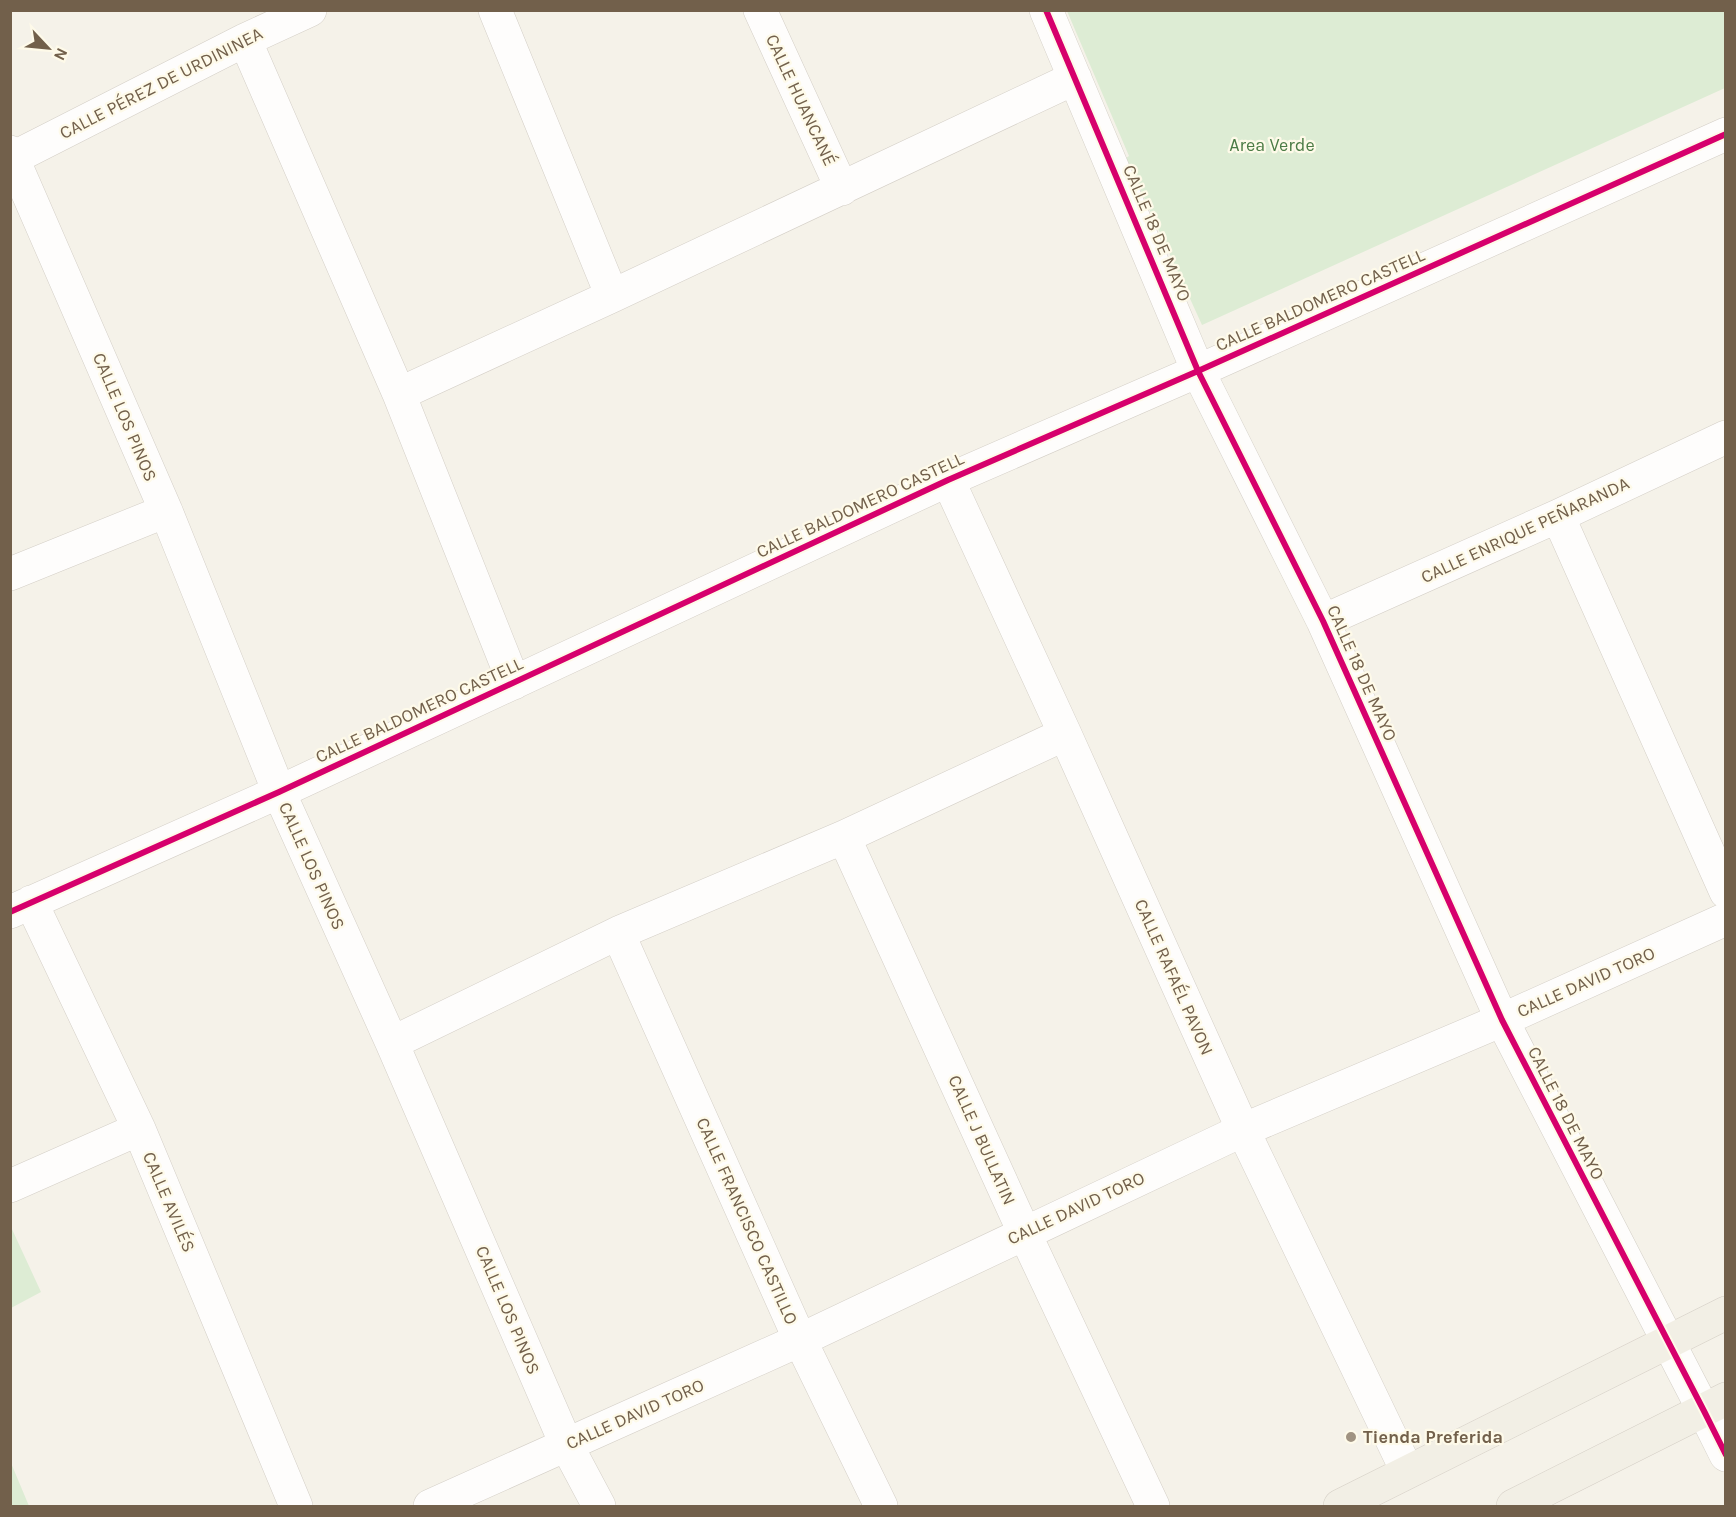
<svg xmlns="http://www.w3.org/2000/svg" width="1736" height="1517" font-family="Karla,sans-serif">
<rect width="100%" height="100%" fill="#f5f2e9"/>
<path fill="#ddecd4" d="M1067 11H1725V88L1202 325 1126 158 1129 156Z
M11 1227 41 1292 11 1308H10Z
M10 1463H11L29 1506H11Z"/>
<g fill="none" stroke-linecap="round" stroke-linejoin="round">
<g stroke="#d4cfc7" stroke-width="34">
<path id="minor" d="M495 10 612 296
M760 10 842 189
M1046 10 1198 371 1323 621 1502 1020 1704 1411 1726 1455
M245 40 399 394 514 683
M10 152 166 511 279 792 392 1043 566 1444 599 1506
M13 158 245 40 310 10
M399 394 612 296 1075 78
M948 480 1065 734 1243 1130 1407 1471
M1558 516 1726 892
M10 574 166 511
M1323 621 1558 516 1726 437
M844 837 1024 1232 1153 1506
M31 902 139 1129 296 1506
M10 912 279 792 948 480 1198 371 1726 134
M618 933 800 1340 881 1506
M392 1043 618 933 844 837 1065 734
M10 1186 139 1129
M430 1506 800 1340 1243 1130 1502 1020 1726 919"/>
</g>
<g stroke="#d4cec5" stroke-width="34">
<path id="major" d="M1340 1506 1726 1313
M1513 1506 1726 1399"/>
</g>
<use href="#minor" stroke="#fefdfc" stroke-width="33"/>
<use href="#major" stroke="#f2efe5" stroke-width="33"/>
<g stroke="#fefae9" stroke-width="10">
<path id="cycleway" d="M1046 10 1198 371 1323 621 1502 1020 1704 1411 1726 1455
M10 912 279 792 948 480 1198 371 1726 134"/>
</g>
<use href="#cycleway" stroke="#d6006c" stroke-width="6"/>
</g>
<circle fill="#a09382" stroke="#fefae9" stroke-width="2" cx="1351" cy="1437" r="6"/>
<g text-anchor="middle" stroke-width="4.5" stroke-linejoin="round" paint-order="stroke">
<g font-size="18" fill="#72604b" stroke="#fefae9">
<text transform="translate(161 83) rotate(-27)" y="6">CALLE PÉREZ DE URDININEA</text>
<text transform="translate(801 100) rotate(65)" y="6">CALLE HUANCANÉ</text>
<text transform="translate(1157 233) rotate(67)" y="6">CALLE 18 DE MAYO</text>
<text transform="translate(1320 300) rotate(-24)" y="6">CALLE BALDOMERO CASTELL</text>
<text transform="translate(125 417) rotate(67)" y="6">CALLE LOS PINOS</text>
<text transform="translate(860 505) rotate(-25)" y="6">CALLE BALDOMERO CASTELL</text>
<text transform="translate(1525 530) rotate(-25)" y="6">CALLE ENRIQUE PEÑARANDA</text>
<text transform="translate(1362 673) rotate(66)" y="6">CALLE 18 DE MAYO</text>
<text transform="translate(419 710) rotate(-25)" y="6">CALLE BALDOMERO CASTELL</text>
<text transform="translate(312 866) rotate(66)" y="6">CALLE LOS PINOS</text>
<text transform="translate(1174 977) rotate(66)" y="6">CALLE RAFAÉL PAVON</text>
<text transform="translate(1586 982) rotate(-24)" y="6">CALLE DAVID TORO</text>
<text transform="translate(1566 1113) rotate(63)" y="6">CALLE 18 DE MAYO</text>
<text transform="translate(982 1140) rotate(66)" y="6">CALLE J BULLATIN</text>
<text transform="translate(169 1202) rotate(67)" y="6">CALLE AVILÉS</text>
<text transform="translate(1076 1208) rotate(-25)" y="6">CALLE DAVID TORO</text>
<text transform="translate(747 1221) rotate(66)" y="6">CALLE FRANCISCO CASTILLO</text>
<text transform="translate(508 1310) rotate(67)" y="6">CALLE LOS PINOS</text>
<text transform="translate(635 1414) rotate(-24)" y="6">CALLE DAVID TORO</text>
</g>
<g font-size="18" fill="#4c7c46" stroke="#fefae9">
<text x="1272" y="151">Area Verde</text>
</g>
<g font-size="18" font-weight="bold" fill="#72604b" stroke="#fefae9" text-anchor="start">
<text x="1363" y="1443">Tienda Preferida</text>
</g>
</g>
<rect width="1736" height="1517" fill="none" stroke="#72604b" stroke-width="24"/>
<g transform="translate(48 48) rotate(116)" stroke="#fefae9" stroke-width="4.5" paint-order="stroke">
<path d="M0-4.5L10 22L0 15L-10 22Z" fill="#72604b"/>
<text y="-9" font-size="16" font-weight="bold" text-anchor="middle" fill="#72604b">N</text>
</g>
</svg>
